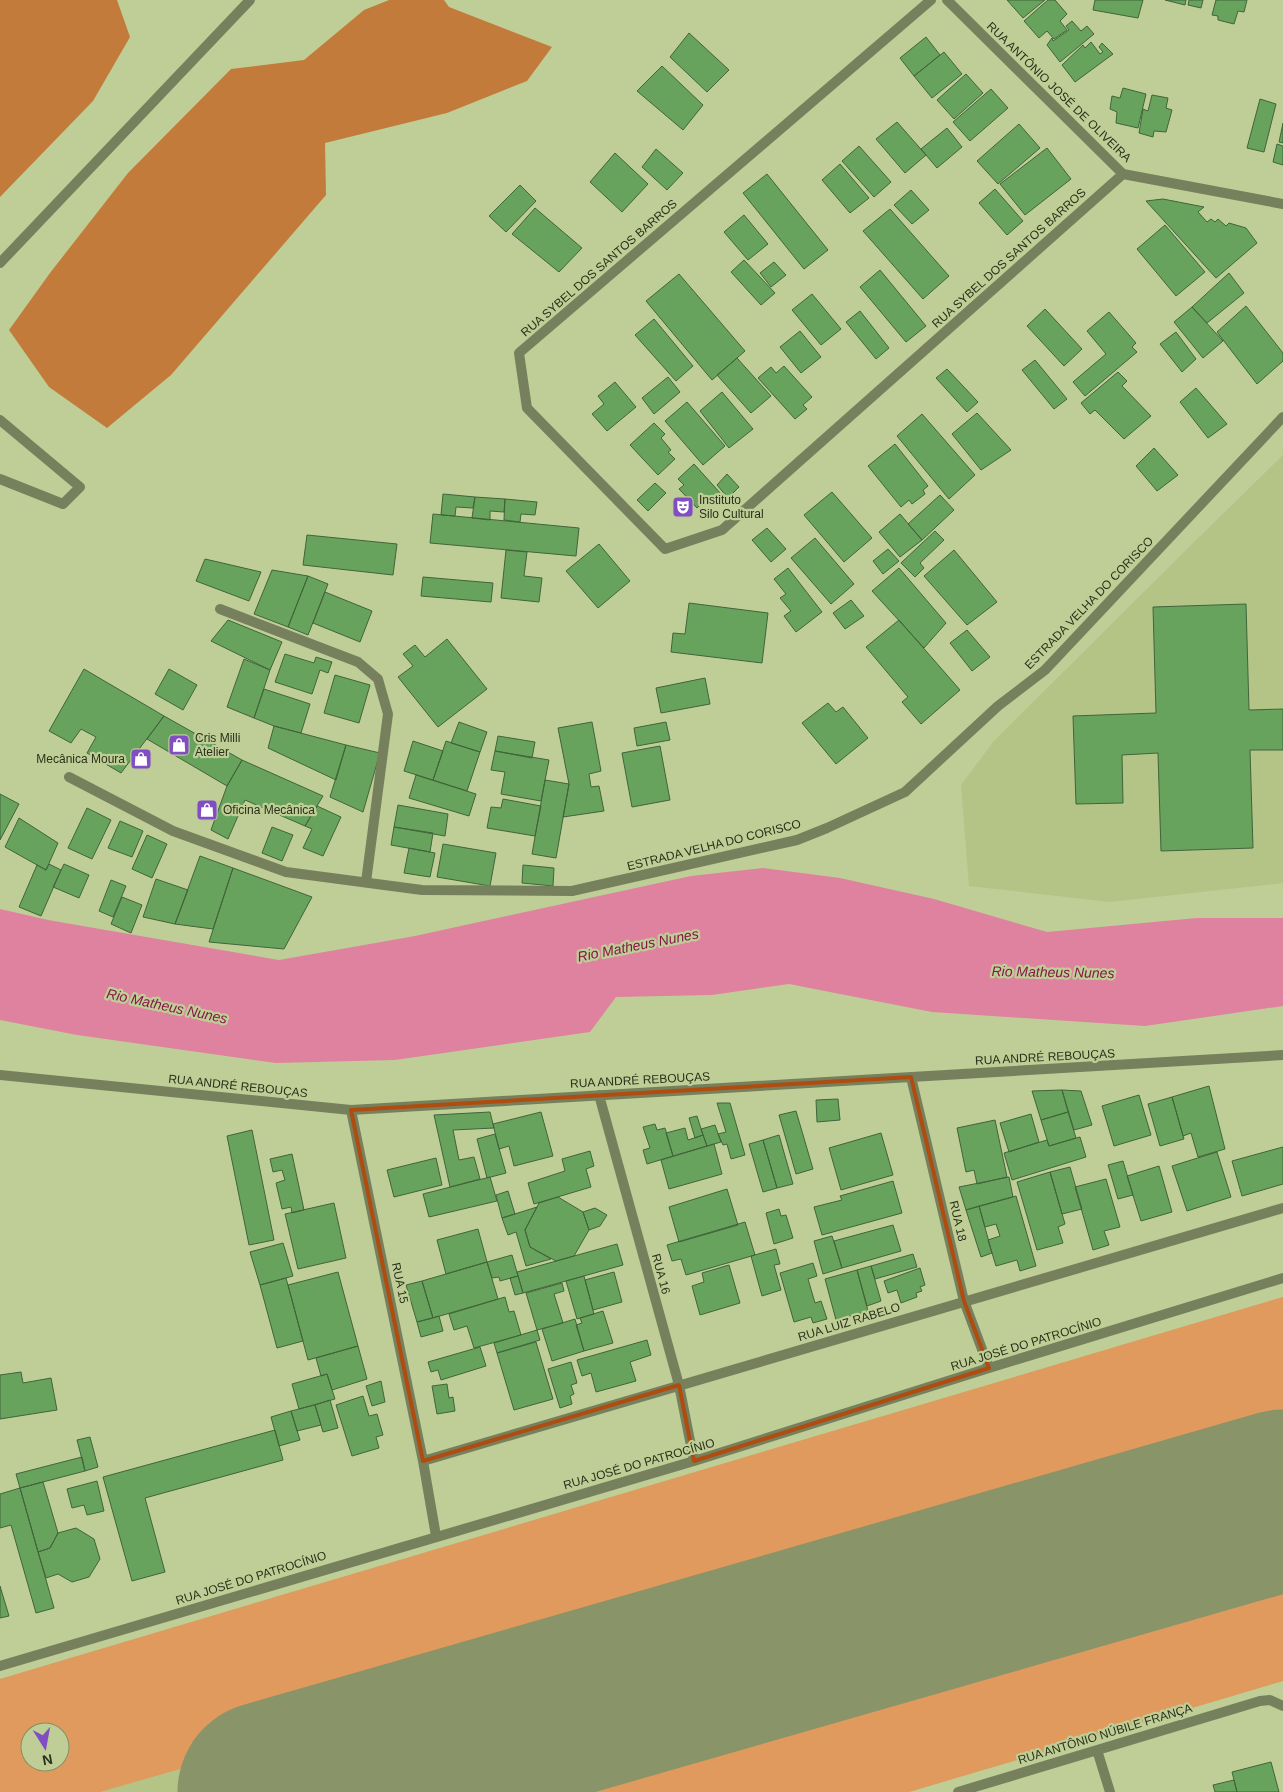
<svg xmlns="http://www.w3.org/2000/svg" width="1283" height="1792" font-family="Helvetica,sans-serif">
<rect width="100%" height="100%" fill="#bfce96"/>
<path fill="#b3c486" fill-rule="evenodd" d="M1283 455V883L1110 902 969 886 961 785 994 741 1188 548Z
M1283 1297V1681L909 1792H0V1679ZM30 1732H60V1762H30Z"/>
<path fill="#e19a5d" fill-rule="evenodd" d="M1283 1297V1452L100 1792H0V1679ZM30 1732H60V1762H30Z
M1283 1545V1681L909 1792H427Z"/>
<path fill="#c27b3b" d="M0 0H117L130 37 93 101 0 197Z
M389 0H444L449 7 552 47 527 81 447 113 325 143 326 195 171 375 107 428 49 387 9 330 50 273 128 173 231 69 304 60 364 10Z"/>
<path fill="#df829f" d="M763 868 840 878 934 899 1047 932 1197 918H1283V1006L1145 1026 932 1012 789 984 712 995 616 997 590 1032 395 1060 276 1063 77 1035 0 1020V909L48 920 279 960 415 936 691 876Z"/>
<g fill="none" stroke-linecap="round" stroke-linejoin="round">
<path stroke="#899468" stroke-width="181" d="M268 1792 1283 1500"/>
</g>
<path fill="#67a35c" stroke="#41643b" d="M1007 0H1045L1023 18Z
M1048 0H1055L1067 14 1060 21 1067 30 1054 39 1047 31 1039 38 1024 21Z
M1095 0H1143L1138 18 1093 10Z
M1165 0H1186L1185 5Z
M1189 0H1203L1201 8 1188 5Z
M1216 0H1247L1244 12 1238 11 1234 24 1218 20V16L1212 15Z
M1072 21 1081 31 1087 26 1094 34 1060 62 1047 45 1052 38 1053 41 1069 30 1066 26Z
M689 33 729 70 707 92 670 57Z
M926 37 940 55 914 76 900 58Z
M1091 42 1100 54 1103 52 1099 47 1102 43 1113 54 1075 82 1062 65 1083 45 1085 48Z
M944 52 962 74 932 98 914 76Z
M662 66 703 105 683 130 637 91Z
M966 74 983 93 954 119 937 100Z
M1123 88 1146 94 1138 128 1116 123 1117 112 1110 109 1112 96 1120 98Z
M991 89 1008 108 970 141 953 122Z
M1152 95 1168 98 1166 108 1172 110 1166 132 1154 131 1153 137 1139 133 1143 109 1148 111Z
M1260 99 1276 104 1264 152 1247 148Z
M897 122 926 155 905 173 876 139Z
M1283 123V143L1279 142Z
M1019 124 1040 148 998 184 977 161Z
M947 128 962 147 937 168 921 149Z
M1277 144 1283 146V165L1273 162Z
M859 146 891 182 874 197 842 161Z
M1047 148 1071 179 1025 215 1000 184Z
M656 149 683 173 667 190 642 167Z
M615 153 648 184 622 212 590 182Z
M840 164 869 198 850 213 822 180Z
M767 174 828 250 804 269 743 193Z
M520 185 536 201 506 232 489 216Z
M995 189 1023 221 1007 235 979 203Z
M911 190 929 210 912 224 894 205Z
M1163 199 1204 207 1198 212 1207 222 1211 219 1215 222 1218 219 1226 226 1229 223 1246 228 1257 243 1216 278 1146 201Z
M535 208 582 248 559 272 512 234Z
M890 209 949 276 923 299 863 231Z
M744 215 768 244 748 260 724 232Z
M1165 225 1205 272 1176 296 1137 249Z
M744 260 775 293 761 305 731 272Z
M774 262 786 275 771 287 760 273Z
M880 270 926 326 906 342 860 287Z
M1229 273 1244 293 1207 323 1192 307Z
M679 274 745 351 712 380 646 301Z
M812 294 841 329 821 345 792 310Z
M1246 306 1283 353V361L1257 384 1217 332Z
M1192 307 1223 341 1203 358 1174 322Z
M1045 309 1082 349 1064 366 1027 326Z
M860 311 889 348 876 359 846 322Z
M1109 312 1136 343 1132 347 1137 352 1085 396 1073 382 1106 354 1087 331Z
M654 319 693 366 676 381 635 335Z
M800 331 821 357 801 373 780 347Z
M1176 332 1196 359 1182 372 1160 344Z
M737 358 771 396 751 413 717 375Z
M1035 360 1067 399 1054 409 1022 370Z
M784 366 812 397 803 405 807 409 795 419 758 378 771 367 776 373Z
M947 369 978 402 967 412 936 378Z
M1118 372 1127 381 1122 386 1151 416 1124 439 1095 410 1090 414 1081 403Z
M668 377 680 392 654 414 642 398Z
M615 382 636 407 607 431 592 414 604 404 598 396Z
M1196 388 1227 424 1208 438 1180 402Z
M722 392 753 429 729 448 700 411Z
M687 402 725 446 703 465 665 421Z
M977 413 1011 450 981 470 952 434Z
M922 414 975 475 949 499 897 436Z
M654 423 665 434 661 438 671 450 668 452 675 459 658 475 630 445Z
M895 444 928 486 923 490 925 494 912 504 909 500 901 507 868 466Z
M1154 448 1178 475 1157 491 1136 466Z
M694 464 722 495 714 501 710 496 697 508 679 489 684 485 678 479Z
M727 474 739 487 728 498 717 485Z
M655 483 666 493 648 511 637 500Z
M832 492 872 538 844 562 804 515Z
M443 494 475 497 473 508 456 507 455 516 441 515Z
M940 495 954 510 922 540 908 524Z
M475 497 505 499 504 512 490 511V520L472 518Z
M505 499 537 502 535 515 521 514 520 522 504 520Z
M433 514 579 528 576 556 430 543Z
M900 514 922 540 900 557 879 532Z
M767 528 786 549 771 562 752 540Z
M935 531 944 540 920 563 924 568 915 577 901 563Z
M307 535 397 544 393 575 303 565Z
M815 538 854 584 831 604 791 558Z
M599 544 630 581 598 608 566 571Z
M888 549 899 561 883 574 873 561Z
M506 550 527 552 524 576 542 578 539 602 501 598Z
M954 550 997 602 967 625 924 576Z
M205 559 261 572 249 601 196 581Z
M788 568 822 612 796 632 784 616 791 611 780 598 786 594 774 579Z
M899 568 946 623 924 648 872 591Z
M272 570 308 576 288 627 254 614Z
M308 576 328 584 308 635 288 627Z
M423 577 493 583 491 602 421 596Z
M325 592 372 611 360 642 313 623Z
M851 600 864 616 845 629 833 613Z
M689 603 768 613 762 663 671 652 673 633 685 634Z
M1246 604 1249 710 1283 709V750H1250L1253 848 1161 851 1158 753 1122 755 1123 803 1076 804 1073 716 1156 713 1153 607Z
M228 620 282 642 270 670 211 641Z
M899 620 960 690 921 724 902 702 908 697 866 647Z
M967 630 990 657 972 671 950 643Z
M447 639 487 689 438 727 398 677 413 666 403 654 415 645 425 657Z
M285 654 314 663 316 657 332 662 328 673 320 670 312 694 275 682Z
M244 659 270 670 254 718 227 707Z
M84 669 164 716 121 773 87 753 96 737 81 729 71 743 49 731Z
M169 669 197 685 183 710 155 694Z
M335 675 370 685 359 723 324 713Z
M705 678 710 704 661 713 656 688Z
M264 689 310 704 301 733 274 726 254 718Z
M828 703 836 712 843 707 868 738 836 764 802 723Z
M164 716 242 760 227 786 147 739Z
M459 722 487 732 480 752 451 743Z
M592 722 601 771 589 774 591 787 599 786 604 811 563 817 569 784 558 728Z
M666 722 670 740 637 746 634 728Z
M274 726 346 745 336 780 268 748Z
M498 736 535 742 532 758 495 751Z
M413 741 443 751 433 780 404 771Z
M446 741 480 752 467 791 433 780Z
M346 745 380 753 363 812 330 797Z
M660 746 670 800 632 807 622 753Z
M495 751 549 760 541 801 501 794 505 772 491 770Z
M242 760 323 796 305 826 245 800 228 839 211 830 227 786Z
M416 775 476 794 469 816 409 798Z
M545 780 569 784 556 858 532 854Z
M0 794 19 804 0 840Z
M503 799 541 806 535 836 487 828 491 807 501 808Z
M398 805 448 814 445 836 394 827Z
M317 806 341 817 323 856 303 848 312 829 305 826Z
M87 808 111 820 92 859 68 848Z
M19 818 58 843 46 870 5 847Z
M120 821 143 831 132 857 108 848Z
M272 827 293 835 282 861 262 853Z
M394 827 433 833 430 852 391 845Z
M147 835 167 844 152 878 132 869Z
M443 844 496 853 490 886 437 877Z
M409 848 435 853 430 877 404 873Z
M200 856 233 868 213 929 175 924Z
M49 864 61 870 41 916 19 907 37 865 46 870Z
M64 864 89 875 79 898 53 887Z
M523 865 554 868 553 886 522 883Z
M233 868 312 897 284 949 209 942Z
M156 879 188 890 175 924 143 917Z
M111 880 126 886 113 917 99 911Z
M122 897 142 905 131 933 111 924Z
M1209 1086 1225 1149 1198 1157 1191 1133 1183 1136 1172 1097Z
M1062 1090 1081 1091 1092 1125 1074 1130Z
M1062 1090 1068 1112 1041 1120 1032 1091Z
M1139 1095 1151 1135 1114 1146 1102 1106Z
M1172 1097 1184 1139 1160 1146 1148 1104Z
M838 1099 840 1120 817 1122 816 1100Z
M717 1103H730L745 1155 731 1159 727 1144 723 1145 718 1134 726 1132Z
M796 1111 813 1169 796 1174 779 1115Z
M490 1112 494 1128 453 1130 459 1160 474 1157 480 1179 450 1187 434 1115Z
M541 1112 553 1156 514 1166 509 1146 499 1149 493 1124Z
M1068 1112 1076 1138 1049 1146 1041 1120Z
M1031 1114 1039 1142 1009 1152 1000 1123Z
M697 1116 703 1135 695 1138 689 1118Z
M995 1120 1007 1177 977 1184 974 1170 966 1172 957 1128Z
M655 1124 657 1130 665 1128 673 1156 647 1164 643 1150 650 1148 643 1127Z
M715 1125 721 1142 707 1146 701 1129Z
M685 1128 688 1140 703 1135 707 1146 673 1156 666 1133Z
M252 1130 274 1240 249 1245 227 1136Z
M881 1133 893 1175 841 1190 829 1148Z
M495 1134 506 1173 487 1178 477 1139Z
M779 1135 793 1184 777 1188 763 1140Z
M1080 1137 1086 1157 1012 1180 1004 1153 1047 1140 1049 1146Z
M763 1140 777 1188 763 1192 749 1144Z
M714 1144 722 1174 669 1189 661 1160Z
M1283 1147V1184L1242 1196 1232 1161Z
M590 1151 594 1166 586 1169 591 1187 534 1204 528 1183 565 1171 562 1159Z
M1217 1152 1231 1197 1187 1211 1172 1166Z
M292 1154 304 1210 292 1213 291 1207 282 1209 276 1183 285 1180 282 1170 273 1172 270 1159Z
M436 1158 442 1185 394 1197 387 1170Z
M1123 1161 1133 1195 1118 1199 1108 1165Z
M1159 1166 1172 1212 1141 1221 1127 1176Z
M1070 1167 1082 1209 1062 1214 1050 1172Z
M1050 1172 1065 1224 1058 1227 1063 1243 1037 1250 1017 1182Z
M490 1177 497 1201 429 1217 423 1194Z
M1009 1177 1013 1197 966 1210 959 1187Z
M1106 1179 1120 1227 1104 1231 1109 1245 1093 1250 1075 1187Z
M893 1181 902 1213 822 1235 814 1207 842 1200 840 1196Z
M727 1189 738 1225 679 1242 669 1207Z
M508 1191 515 1214 502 1218 496 1195Z
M1016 1196 1036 1266 1020 1271 1017 1260 996 1266 988 1240 1000 1236 996 1224 985 1227 979 1206Z
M558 1197 583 1212 589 1230 574 1256 556 1261 530 1247 525 1230 539 1203Z
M334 1203 346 1258 298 1269 285 1214Z
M979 1206 992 1253 981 1257 966 1210Z
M537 1207 525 1230 530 1247 551 1259 526 1266 516 1232 508 1235 502 1218Z
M595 1208 607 1215 600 1226 589 1230 583 1212Z
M779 1209 781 1216 786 1215 793 1238 774 1244 766 1213Z
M745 1222 755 1255 686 1275 681 1259 672 1261 667 1245Z
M893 1225 901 1251 842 1268 834 1241Z
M478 1229 487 1262 446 1274 437 1240Z
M832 1236 842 1268 823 1274 814 1241Z
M283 1243 293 1276 260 1285 250 1252Z
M617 1244 623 1265 523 1293 517 1272Z
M776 1249 780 1264 774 1265 781 1290 762 1296 751 1256Z
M913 1254 917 1267 875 1279 871 1266Z
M512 1255 518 1276 500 1281 499 1277 492 1278 487 1262Z
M487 1262 498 1299 433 1318 422 1281Z
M813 1263 817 1276 808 1279 815 1303 821 1301 827 1319 813 1323 811 1317 794 1322 780 1273Z
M729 1265 740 1303 700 1315 692 1286 704 1282 702 1273Z
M871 1266 881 1301 867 1306 857 1270Z
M920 1268 925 1285 920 1287 922 1291 916 1293 917 1297 901 1303 897 1290 888 1293 884 1281Z
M857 1270 868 1311 836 1320 825 1279Z
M338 1272 358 1346 308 1360 288 1285Z
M614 1272 622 1302 593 1310 585 1280Z
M518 1276 523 1293 515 1295 510 1278Z
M584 1276 594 1314 577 1319 566 1281Z
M286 1278 303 1341 277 1348 260 1285Z
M422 1281 433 1318 417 1322 406 1285Z
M562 1283 564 1291 554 1294 563 1323 537 1330 526 1293Z
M505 1297 509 1312 514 1311 521 1335 474 1348 467 1326 454 1330 449 1314Z
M603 1311 613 1343 584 1351 576 1325 582 1323 580 1318Z
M439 1316 443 1331 421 1337 417 1322Z
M575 1319 584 1351 552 1361 542 1329Z
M537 1330 540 1340 497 1353 494 1343Z
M647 1340 651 1355 630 1362 636 1381 596 1392 591 1373 582 1376 577 1360Z
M536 1342 553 1399 514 1410 497 1353Z
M358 1346 367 1379 332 1390 327 1374 321 1376 316 1358Z
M480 1347 486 1366 441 1380 438 1370 431 1372 428 1362Z
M571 1362 577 1383 571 1385 574 1394 570 1396 572 1404 560 1408 548 1369Z
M21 1372 23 1383 51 1378 57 1410 0 1419V1375Z
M327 1374 335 1399 299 1409 292 1384Z
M381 1381 385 1402 372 1406 366 1386Z
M447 1384 449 1398 453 1397 455 1411 437 1414 432 1386Z
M363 1396 369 1416 377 1414 383 1435 376 1437 379 1448 352 1456 336 1405Z
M330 1400 338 1428 323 1432 315 1405Z
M315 1405 321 1425 297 1431 291 1411Z
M291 1411 300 1440 279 1446 271 1417Z
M275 1430 283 1460 145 1498 165 1572 132 1581 103 1477Z
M90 1437 98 1467 85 1471 77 1440Z
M82 1457 85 1471 20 1488 16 1474Z
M97 1481 104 1511 87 1515 84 1505 72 1508 67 1489Z
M43 1482 58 1533 50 1548 38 1552 20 1488Z
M20 1488 54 1608 36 1613 11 1525 0 1528V1494Z
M76 1528 94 1539 100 1559 89 1577 72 1582 58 1574 46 1578 38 1552 50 1548 58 1533Z
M0 1586 9 1616 0 1618Z
M1271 1762 1279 1792H1237L1232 1772Z
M1234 1780 1237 1792H1215L1213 1785Z"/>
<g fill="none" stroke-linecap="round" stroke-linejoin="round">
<path stroke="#76805d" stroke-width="10" d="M931 0 519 353 527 408 665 549 722 530 1123 174
M947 0 1123 174 1283 204
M0 263 250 0
M0 420 80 487 63 504 0 479
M220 609 358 662 378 679 388 714 366 882
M69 777 173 831 286 872 422 890 572 891 797 840 827 828 905 792 998 706 1045 670 1283 417
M0 1075 351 1110 1283 1055
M911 1077 964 1301 989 1368
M599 1095 679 1385 694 1461
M351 1110 423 1461 436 1536
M423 1461 1283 1208
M0 1666 694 1461 989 1368 1283 1278
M1097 1750 1110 1792
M958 1792 1260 1701 1270 1700 1283 1706"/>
</g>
<path fill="none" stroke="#af4d10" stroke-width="4" stroke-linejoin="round" d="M911 1077 964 1301 989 1368 694 1461 679 1385 423 1461 351 1110Z"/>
<defs>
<g id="theatre-square" transform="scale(1.125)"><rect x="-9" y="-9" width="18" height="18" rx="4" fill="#814dc4" stroke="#bfce96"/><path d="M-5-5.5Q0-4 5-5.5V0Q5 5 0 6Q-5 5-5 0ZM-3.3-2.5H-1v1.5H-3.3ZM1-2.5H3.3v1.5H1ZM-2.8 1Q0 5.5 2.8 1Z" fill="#fff"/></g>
<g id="shop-square" transform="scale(1.125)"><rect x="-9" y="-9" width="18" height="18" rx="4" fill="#814dc4" stroke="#bfce96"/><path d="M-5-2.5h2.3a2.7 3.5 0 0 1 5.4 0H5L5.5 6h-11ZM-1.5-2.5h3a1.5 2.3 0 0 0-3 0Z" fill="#fff"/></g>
</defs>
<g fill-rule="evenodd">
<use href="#theatre-square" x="683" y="507"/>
<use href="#shop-square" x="179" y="745"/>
<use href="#shop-square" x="141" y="759"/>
<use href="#shop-square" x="207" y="810"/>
</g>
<g text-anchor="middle" stroke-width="4.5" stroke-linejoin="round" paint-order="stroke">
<g font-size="12" fill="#2b301a" stroke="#bfce96">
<text transform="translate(1059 92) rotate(44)" y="4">RUA ANTÔNIO JOSÉ DE OLIVEIRA</text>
<text transform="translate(1009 258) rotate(-42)" y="4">RUA SYBEL DOS SANTOS BARROS</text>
<text transform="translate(599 268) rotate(-41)" y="4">RUA SYBEL DOS SANTOS BARROS</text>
<text transform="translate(1089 603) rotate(-46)" y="4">ESTRADA VELHA DO CORISCO</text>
<text transform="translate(714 845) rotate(-14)" y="4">ESTRADA VELHA DO CORISCO</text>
<text transform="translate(1045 1057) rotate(-3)" y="4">RUA ANDRÉ REBOUÇAS</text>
<text transform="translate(640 1080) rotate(-3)" y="4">RUA ANDRÉ REBOUÇAS</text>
<text transform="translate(238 1086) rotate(6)" y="4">RUA ANDRÉ REBOUÇAS</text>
<text transform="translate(958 1221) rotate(77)" y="4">RUA 18</text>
<text transform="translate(661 1274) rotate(75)" y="4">RUA 16</text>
<text transform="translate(400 1283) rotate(78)" y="4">RUA 15</text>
<text transform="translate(849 1322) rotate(-17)" y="4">RUA LUIZ RABELO</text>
<text transform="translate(1026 1344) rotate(-17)" y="4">RUA JOSÉ DO PATROCÍNIO</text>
<text transform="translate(639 1464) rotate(-16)" y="4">RUA JOSÉ DO PATROCÍNIO</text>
<text transform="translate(251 1578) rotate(-17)" y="4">RUA JOSÉ DO PATROCÍNIO</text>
<text transform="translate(1105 1734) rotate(-17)" y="4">RUA ANTÔNIO NÚBILE FRANÇA</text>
</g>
<g font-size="12" fill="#2b301a" stroke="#bfce96" text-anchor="start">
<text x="699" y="504">Instituto<tspan x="699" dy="14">Silo Cultural</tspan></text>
<text x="195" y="742">Cris Milli<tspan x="195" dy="14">Atelier</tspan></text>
<text x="125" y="763" text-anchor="end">Mecânica Moura</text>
<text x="223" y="814">Oficina Mecânica</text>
</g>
<g font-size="14" font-style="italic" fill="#851747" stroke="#bfce96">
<text transform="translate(638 945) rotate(-11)" y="5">Rio Matheus Nunes</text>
<text transform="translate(1053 972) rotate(1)" y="5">Rio Matheus Nunes</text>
<text transform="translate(167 1006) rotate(12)" y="5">Rio Matheus Nunes</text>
</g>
</g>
<g transform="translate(45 1747) rotate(169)"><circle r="24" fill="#bfce96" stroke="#848f64"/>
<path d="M0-4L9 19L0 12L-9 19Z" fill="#814dc4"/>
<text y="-8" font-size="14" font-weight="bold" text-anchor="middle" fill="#2b301a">N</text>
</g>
</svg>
